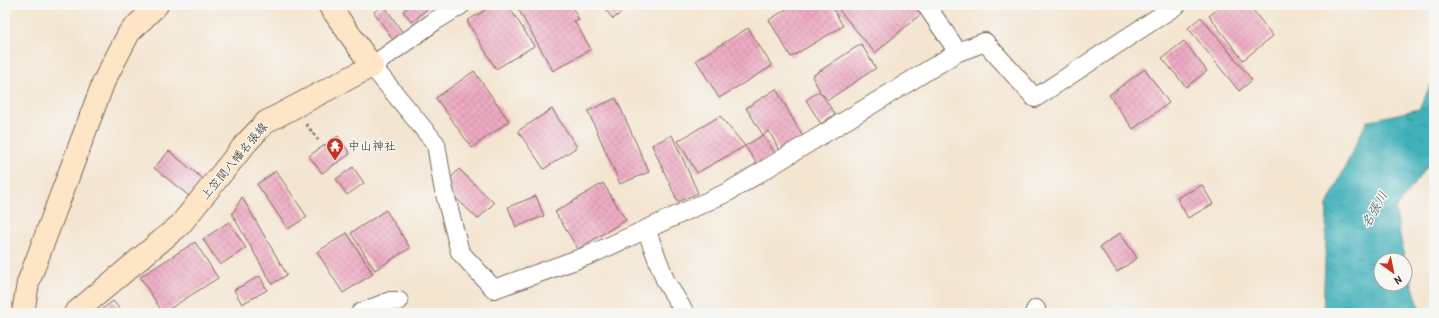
<svg xmlns="http://www.w3.org/2000/svg" width="1439" height="318" font-family="'Patrick Hand','Klee One',sans-serif">
<defs>
<pattern id="water-ripples" width="26" height="14" patternUnits="userSpaceOnUse"><rect width="26" height="14" fill="#41b1bb"/><path d="M2 4q2-2 4 0t4 0M15 11q2-2 4 0t4 0" fill="none" stroke="#389097"/></pattern>
<pattern id="building-cross-hatch" width="8" height="8" patternUnits="userSpaceOnUse"><rect width="8" height="8" fill="#edaac2"/><path d="M0 0l8 8M0 8l8-8" fill="none" stroke="#cc92a6"/></pattern>
</defs>
<rect width="100%" height="100%" fill="#f6f6f2"/>
<filter id="ink" filterUnits="userSpaceOnUse"><feTurbulence type="fractalNoise" baseFrequency=".025" numOctaves="2"/><feDisplacementMap in="SourceGraphic" scale="8" xChannelSelector="R" yChannelSelector="G"/><feConvolveMatrix kernelMatrix="1 2 1 2 8 2 1 2 1" color-interpolation-filters="sRGB"/></filter>
<filter id="wash" filterUnits="userSpaceOnUse"><feTurbulence type="fractalNoise" baseFrequency=".012" numOctaves="4" result="noise"/><feDisplacementMap in="SourceGraphic" scale="16" xChannelSelector="R" yChannelSelector="G"/><feGaussianBlur stdDeviation="0.9" result="paint"/><feColorMatrix in="noise" values="0 0 0 0 0 0 0 0 0 0 0 0 0 0 0 0 0 1.4 0 .05"/><feComposite in="paint" operator="in"/></filter>
<g filter="url(#wash)">
<rect width="100%" height="100%" fill="#f4e5d1"/>
<path fill="url(#water-ripples)" stroke="#3e6e6c" d="M1434 78V157L1395 210 1405 260H1381V284H1405V260L1421 313H1323L1327 205 1367 121 1419 109Z"/>
<g id="blocks">
<path fill="url(#building-cross-hatch)" d="M384 5 407 39 397 46 374 12Z
M410 5H432L412 22 403 11Z
M493 5H508L534 46 496 69 467 21Z
M516 5H571L579 20 574 21 591 49 553 71Z
M602 5H631L613 19Z
M793 5H831L843 26 791 57 769 20Z
M835 5H918L923 12 875 53Z
M1223 5H1249L1273 36 1243 60 1209 16Z
M1201 17 1252 80 1239 91 1188 28Z
M748 28 772 66 719 98 696 60Z
M1184 41 1207 71 1186 87 1162 58Z
M861 44 876 68 828 100 820 92 835 114 821 124 806 100 820 91 812 76Z
M1145 69 1169 103 1133 129 1109 95Z
M474 71 509 121 472 148 436 98Z
M776 89 803 137 779 150 769 131 763 135 746 108Z
M616 98 649 172 620 184 588 111Z
M552 109 577 147 544 169 518 131Z
M720 116 745 146 697 173 678 141Z
M672 135 698 193 678 202 652 145Z
M763 135 775 153 757 164 745 146Z
M338 136 350 154 322 173 309 156Z
M169 151 203 179 189 196 154 168Z
M353 167 364 183 347 195 336 179Z
M459 169 494 203 478 219 443 186Z
M276 171 307 217 288 229 257 184Z
M603 183 626 220 578 249 555 212Z
M1202 185 1213 204 1188 218 1177 198Z
M536 196 544 216 516 227 508 207Z
M242 197 287 275 272 284 232 214Z
M386 210 410 248 375 270 351 233Z
M229 222 246 248 220 265 203 239Z
M347 233 373 274 343 293 317 252Z
M1120 233 1137 258 1117 272 1100 247Z
M195 242 218 278 163 313 140 277Z
M260 276 267 290 242 304 234 290Z
M113 301 123 313H97Z"/>
</g>
</g>
<g filter="url(#ink)">
<use href="#blocks" fill-opacity="0" stroke="#7c6b5d" stroke-width="1"/>
<g fill="none" stroke-linecap="round" stroke-linejoin="round">
<g stroke="#7c6b5d" stroke-width="20">
<path id="minor" d="M461 5 435 21 372 66 436 144 443 186 460 252 494 289 592 254 728 192 958 52 985 42 1035 98 1177 5
M926 5 958 52
M646 229 666 282 685 313
M360 313 390 301H399
M1034 313 1036 309"/>
</g>
<g stroke="#7c6b5d" stroke-width="24">
<path id="secondary" d="M23 313 28 283 104 81 129 33 157 5
M75 313 180 225 247 142 266 122 372 66 329 5"/>
</g>
<path stroke="#7c6b5d" stroke-width="2.5" stroke-dasharray="3 3" stroke-linecap="butt" d="M306 124 318 140"/>
<use href="#minor" stroke="#fff" stroke-width="18"/>
<use href="#secondary" stroke="#fde5c5" stroke-width="22"/>
</g>
</g>
<defs>
<g id="temple-pin" transform="scale(0.9)"><path d="M0 17L-7.5 6A9.5 9.5 0 1 1 7.5 6Z" fill="#c8321e" stroke="#f6f6f2"/><path d="M0-6L5-2H3V0L6.5 2.5H4V6H1.5V3h-3V6H-4V2.5H-6.5L-3 0V-2H-5Z" fill="#fff"/></g>
</defs>
<g fill-rule="evenodd">
<use href="#temple-pin" x="335" y="146"/>
</g>
<g text-anchor="middle" stroke-width="3" stroke-linejoin="round" paint-order="stroke">
<g font-size="12" fill="#3b2a1e" stroke="#f6f6f2" text-anchor="start">
<text x="348" y="150">中山神社</text>
</g>
<g font-size="12" fill="#3b2a1e" stroke="#f6f6f2">
<text transform="translate(234 161) rotate(-50)" y="4">上笠間八幡名張線</text>
</g>
<g font-size="13" font-style="italic" fill="#3d5955" stroke="#f6f6f2">
<text transform="translate(1374 209) rotate(-60)" y="5">名張川</text>
</g>
</g>
<rect width="1439" height="318" fill="none" stroke="#f6f6f2" stroke-width="20"/>
<g transform="translate(1393 272) rotate(147)"><circle r="19" fill="#f6f6f2" stroke="#aba49d"/>
<path d="M0-3L7 15L0 10L-7 15Z" fill="#c8321e"/>
<text y="-6" font-size="11" font-weight="bold" text-anchor="middle" fill="#3b2a1e">N</text>
</g>
</svg>
